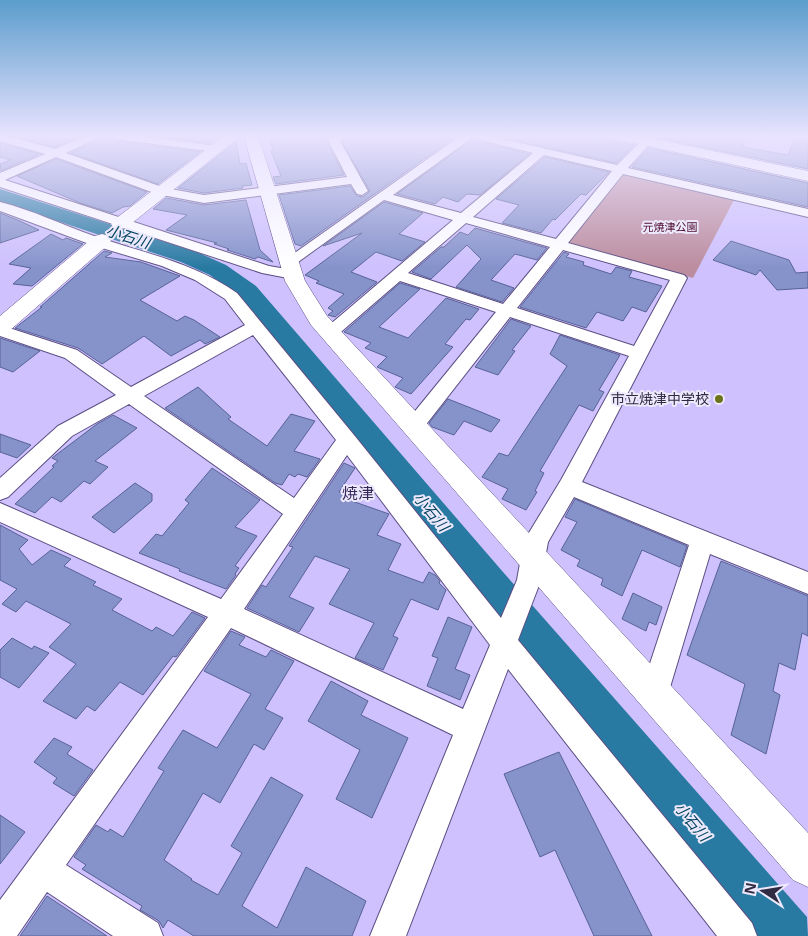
<svg xmlns="http://www.w3.org/2000/svg" width="808" height="936" font-family="'Open Sans','Noto Sans JP',sans-serif">
<rect width="100%" height="100%" fill="#cec1fe"/>
<path fill="#bc8d9f" d="M623 172 735 198 693 278 567 244Z"/>
<g fill="none" stroke-linecap="round" stroke-linejoin="round">
<path fill="#297aa2" fill-rule="evenodd" d="M0 189 197 252 226 265 256 286 503 572 807 917 808 936H753L477 596 238 296 210 275 181 262 0 202Z"/>
</g>
<path fill="#8693cb" stroke="#576296" d="M14 136H81L55 147Z
M101 136H108L116 141 200 152 158 184 71 153 99 140Z
M152 136H206L219 137 211 143Z
M299 136H331L326 141 344 175 276 184 273 177 281 176 271 151 273 150 270 140Z
M349 136H447L455 137 301 246 295 244 279 195 350 186 357 196 363 197 370 191 342 142Z
M518 136H587L634 145 616 163 514 140Z
M659 136H746L741 144 744 145 743 147 788 155 794 141 808 143V169L658 138Z
M472 140 529 154 480 195 467 194 458 202 443 197 435 204 397 194Z
M236 142 240 164 246 163 252 185 242 186 243 188 204 193 178 188Z
M0 143 39 154 1 171 0 164 10 160 0 157Z
M649 148 808 183V207L632 167Z
M545 157 609 172 586 195 581 194 555 220 553 219 541 233 502 223 519 205 496 199Z
M56 159 147 192 130 206 123 207 112 213 80 203 17 176Z
M166 198 204 205 246 200 260 250 273 262 258 257 255 259 227 250 229 249 214 244 217 243 166 230 187 215 153 209Z
M384 202 423 213 399 234 425 242 402 261 376 252 351 272 377 282 335 317 328 315 333 311 328 308 344 294 316 283 319 281 305 275 362 233 323 246Z
M0 213 20 221 39 230 0 243Z
M475 228 547 248 537 260 515 254 491 280 514 288 502 302 456 287 481 259 467 245 431 279 412 272 441 247H444L460 232 468 235Z
M51 234 63 240 66 238 83 244 32 286 13 284 31 268 9 264Z
M731 241 789 260 796 273 808 272V288L777 290 760 270 756 275 713 260Z
M104 251 112 253 105 257 141 262 180 276 140 300 177 321 185 316 194 320 220 337 205 344 200 340 171 356 144 336 102 364 78 348 15 328 42 307H40Z
M564 252 569 254 566 257 584 262 583 265 611 274 616 267 632 271 629 277 662 286 646 312 632 307 623 321 597 312 586 328 520 307Z
M400 283 420 289 379 327 408 338 446 298 479 309 470 320 466 319 445 344 453 347 411 394 395 387 403 378 377 367 387 357 365 348 371 343 344 332Z
M511 319 531 326 512 350 515 351 498 375 475 367Z
M560 335 620 355 599 390 604 392 593 411 579 405 540 471 544 473 535 491 537 492 526 510 502 499 508 489 482 477 499 453 508 456 567 366 550 354Z
M0 338 40 351 13 372 0 367Z
M198 387 231 417 228 419 267 446 291 414 315 421 294 451 320 459 307 477 298 474 295 477 289 474 282 485 275 483 165 408Z
M448 399 481 412 500 420 491 432 464 421 454 435 432 427 429 423Z
M113 415 137 428 95 461 108 467 90 484 84 481 61 502 52 497 35 513 15 504 54 467 52 466 58 461 52 458 97 424Z
M0 434 31 445 17 458 0 452Z
M344 463 355 468 339 492 354 497 352 501 389 514 377 535 401 544 388 570 423 583 429 572 435 575 440 581 439 583 446 590 438 610 411 599 393 636 398 638 383 670 355 658 374 623 329 604 350 569 315 556 289 597 314 608 299 632 247 608 262 585 266 587 293 547 289 546Z
M212 468 260 500 235 527 257 536 235 566 239 568 235 574 236 575 226 589 179 571 180 569 139 553 156 534 162 536 189 503 185 500Z
M135 483 152 494V501L114 533 92 517Z
M575 499 687 546 680 567 642 550 622 596 601 585 603 579 577 566 580 560 561 550 577 522 565 517Z
M0 525 28 540 19 549 32 565 51 550 71 559 64 566 96 582 93 585 122 599 112 610 152 631 156 627 173 636 192 612 205 618 176 657 173 656 143 695 120 682 95 711 87 706 76 719 43 701 76 664 49 647 71 624 26 601 16 612 2 604 17 589 0 580Z
M721 561 808 596V636L802 633 795 670 779 663 773 691 780 695 766 754 731 735 745 684 687 655Z
M633 593 662 607 656 625 649 622 646 631 622 619Z
M448 617 472 627 455 669 470 675 460 700 427 686 438 658 432 656Z
M231 631 245 637 239 645 266 657 271 650 294 661 265 709 283 718 264 750 254 744 220 803 203 793 164 860 192 879 191 880 218 895 242 853 231 846 271 777 303 795 242 906 277 928 306 867 366 901 352 936H194L168 920 163 928 159 921 140 910 142 906 82 869 86 865 74 857 96 825 108 832 110 829 123 837 164 771 158 768 183 730 217 748 251 694 204 671Z
M12 638 32 649 34 646 49 653 19 688 0 677V650Z
M331 681 368 701 361 715 408 738 372 818 336 799 360 750 308 721Z
M54 738 72 747 67 754 93 770 74 796 53 783 57 778 34 762Z
M559 752 652 936H594L555 850 540 857 504 774Z
M0 815 25 832 0 864Z
M47 896 107 936H20Z"/>
<g fill="none" stroke-linecap="round" stroke-linejoin="round">
<g stroke="#5b4e83" stroke-width="2">
<path id="street" d="M0 136H8L55 149 85 136H99L98 138 66 153 165 188 204 195 347 177 328 140 334 136H347L340 141 368 191 362 195 357 194 351 184 204 203 157 194 56 157 5 180 269 266 298 271 301 274 298 277 293 279 262 273 0 187V173L45 154 0 141Z
M110 136H140L216 146 222 149 216 152 116 139Z
M460 136H489L617 165 646 136H657L628 168 808 209V217L623 174 568 243 684 275 687 278 582 482 808 572V594L710 554 668 694 664 704 654 708 644 704 640 694 689 545 574 497 548 542 541 580 518 640 752 923 757 936H717L508 669 406 936H370L453 735 231 628 66 865 158 923 163 936H113L47 892 17 936H0V900L208 617 0 522V503L221 599 283 514 129 404 72 436 8 497 0 500V478L58 426 116 395 65 358 0 336V325L77 350 131 387 245 325 225 299 195 280 162 266 92 245 0 211V202C32 210 63 225 94 236 143 253 193 262 237 293L354 435 501 618 517 580 524 541 561 480 629 356 510 317 421 431 414 433 407 431 404 426 407 421 496 312 400 281 335 337 329 338 323 337 320 333 453 220 384 200 294 265H284L282 262ZM472 138 533 153 461 213 393 195ZM544 155 612 171 556 239 473 217ZM466 223 550 247 503 304 408 273ZM563 250 670 280 634 346 517 308ZM253 335 336 440 294 498 144 396ZM347 455 490 645 463 709 244 609Z
M793 136H808V140L795 138Z"/>
</g>
<g stroke="#5b4e83" stroke-width="1">
<path id="secondary" d="M224 136H240L126 228 120 229 114 228 111 224 114 220Z
M244 136H258L305 281 327 316 808 833V887L793 880 311 325 285 281Z
M614 136H640L808 171V181L621 140 616 139Z
M102 234 109 236 111 240 109 244 8 332 0 334V316L95 236Z"/>
</g>
<use href="#street" fill="#fff" fill-rule="evenodd"/>
<use href="#secondary" fill="#fff" fill-rule="evenodd"/>
</g>
<linearGradient id="sky" x2="0" y2="1"><stop stop-color="#5b9dcc"/><stop offset="0.51" stop-color="#e9e3ff"/><stop offset="1" stop-color="#e9e3ff" stop-opacity="0"/></linearGradient>
<rect width="808" height="267" fill="url(#sky)"/>
<circle fill="#6c731b" stroke="#ede9fc" stroke-width="2" cx="719" cy="399" r="5"/>
<g text-anchor="middle" stroke-width="4" stroke-linejoin="round" paint-order="stroke">
<g font-size="11" fill="#4f0d2f" stroke="#ede9fc">
<text x="670" y="231">元焼津公園</text>
</g>
<g font-size="14" fill="#302a42" stroke="#ede9fc" text-anchor="end">
<text x="709" y="404">市立焼津中学校</text>
</g>
<g font-size="15" font-style="italic" fill="#00425e" stroke="#ede9fc">
<text transform="translate(128 237) rotate(18)" y="5">小石川</text>
<text transform="translate(431 512) rotate(50)" y="5">小石川</text>
<text transform="translate(692 822) rotate(50)" y="5">小石川</text>
</g>
<g font-size="16" fill="#352758" stroke="#ede9fc">
<text x="358" y="499">焼津</text>
</g>
</g>
<g transform="translate(763 891) rotate(282)" stroke="#ede9fc" stroke-width="4" paint-order="stroke">
<path d="M0-4L9 19L0 12L-9 19Z" fill="#302a42"/>
<text y="-8" font-size="14" font-weight="bold" text-anchor="middle" fill="#302a42">N</text>
</g>
</svg>
